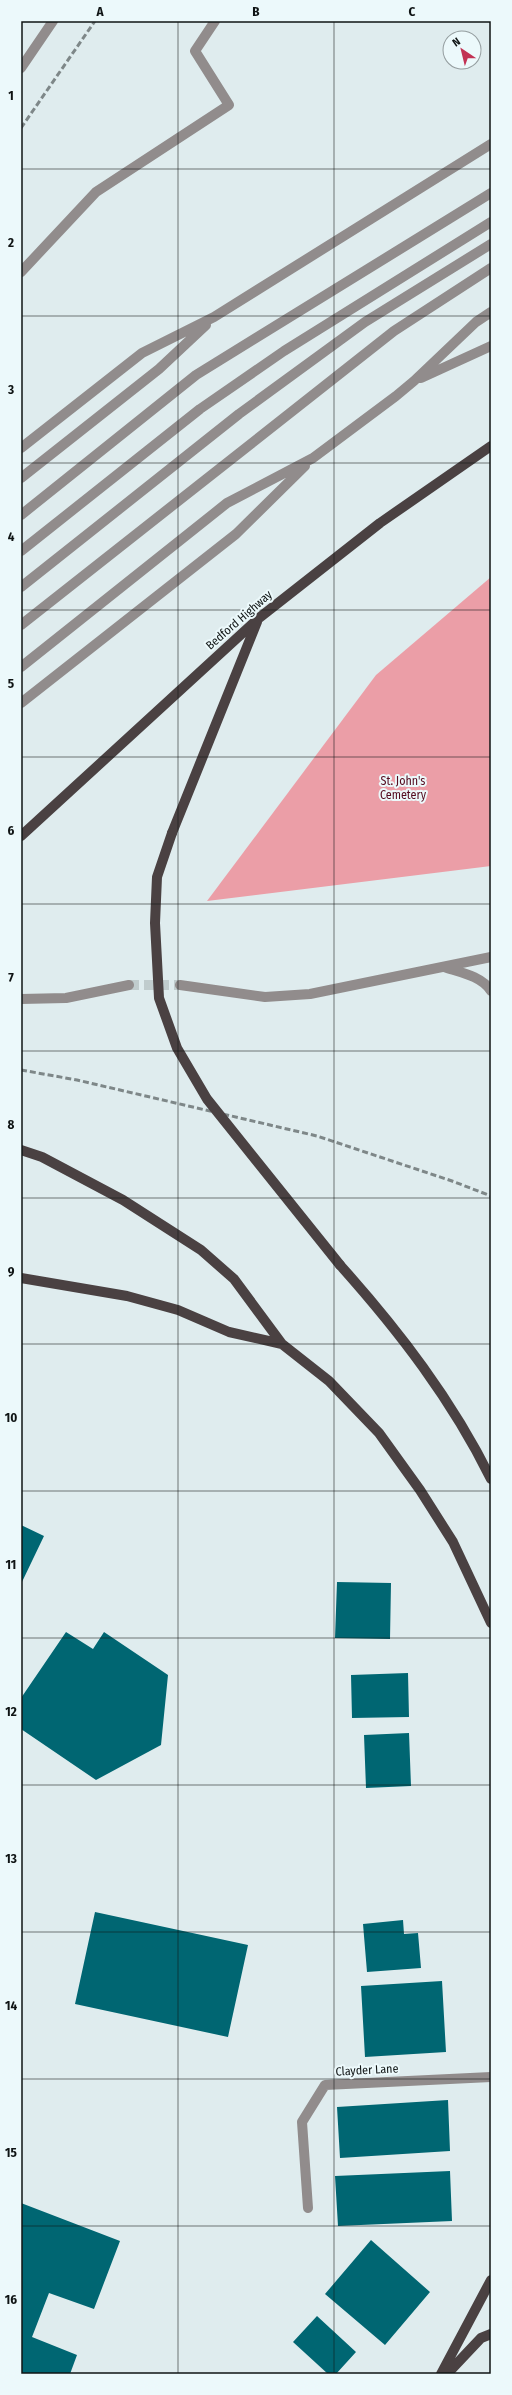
<svg xmlns="http://www.w3.org/2000/svg" width="512" height="2395" font-family="'Fira Sans Condensed',sans-serif">
<rect width="100%" height="100%" fill="#dfecee"/>
<path fill="#eb9ea7" d="M491 577V866L207 901 376 675Z"/>
<path fill="#006672" d="M21 1525 44 1536 21 1584Z
M337 1582 391 1583 390 1639 335 1638Z
M66 1632 93 1649 104 1632 168 1675 161 1745 96 1780 21 1729V1698Z
M408 1673 409 1717 352 1718 351 1675Z
M409 1733 411 1786 366 1788 364 1735Z
M95 1912 248 1945 228 2037 75 2004Z
M403 1920 404 1934 418 1933 421 1968 367 1972 363 1924Z
M442 1981 446 2052 365 2057 361 1986Z
M448 2100 450 2151 340 2158 337 2107Z
M450 2171 452 2221 338 2226 335 2176Z
M21 2203 120 2241 94 2309 49 2293 32 2337 77 2355 70 2374H21Z
M371 2240 430 2292 385 2345 325 2294Z
M317 2316 356 2352 336 2374H328L293 2342Z"/>
<g fill="none" stroke-linecap="round" stroke-linejoin="round">
<path stroke="#c0cccd" stroke-width="10" stroke-dasharray="10 5" stroke-linecap="butt" d="M129 985H180"/>
<path stroke="#918c8c" stroke-width="10" d="M21 68 53 21
M21 272 96 192 229 105 195 51 215 21
M421 378 491 346
M21 448 142 353 214 317 491 144
M21 478 159 369 206 325
M21 515 196 375 491 193
M21 551 200 409 284 351 491 222
M21 587 239 414 365 322 491 244
M21 625 394 331 491 268
M21 667 227 503 313 458 396 396 414 381 476 322 491 312
M21 703 236 534 305 466
M444 967C459 972 482 976 491 991
M180 985 265 997 310 994 491 957
M21 999 66 998 129 985
M308 2208 302 2122 325 2085 491 2077"/>
<path stroke="#4a4142" stroke-width="10" d="M172 833 257 622
M21 836 259 618 380 523 491 446
M21 1150 42 1157 123 1200 201 1250 234 1279 282 1344 329 1381 379 1433 420 1490 453 1542 491 1623
M340 1265C399 1331 452 1400 491 1479
M21 1278 127 1296 178 1310 229 1332 282 1344
M441 2374 491 2280
M447 2374 481 2338 491 2334"/>
<path stroke="#7e8788" stroke-width="3" stroke-dasharray="6 3" stroke-linecap="butt" d="M21 128 95 21
M21 1070 77 1080 317 1136 452 1181 491 1196"/>
<path stroke="#4a4142" stroke-width="10" d="M172 833 157 877 155 923 159 998 177 1048 207 1099 340 1265"/>
</g>
<path fill="none" stroke="#0f1414" stroke-width="1" stroke-opacity="0.55" d="M178 21V2374M334 21V2374M21 169H491M21 316H491M21 463H491M21 610H491M21 757H491M21 904H491M21 1051H491M21 1198H491M21 1344H491M21 1491H491M21 1638H491M21 1785H491M21 1932H491M21 2079H491M21 2226H491"/>
<g text-anchor="middle" stroke-width="4" stroke-linejoin="round" paint-order="stroke">
<g font-size="12" fill="#0f1414" stroke="#ecf9fb">
<text transform="translate(239 620) rotate(-41)" y="4">Bedford Highway</text>
<text transform="translate(367 2070) rotate(-3)" y="4">Clayder Lane</text>
</g>
<g font-size="12" fill="#550b1f" stroke="#ecf9fb">
<text x="403" y="785">St. John's<tspan x="403" dy="14">Cemetery</tspan></text>
</g>
</g>
<rect width="512" height="2395" fill="none" stroke="#ecf9fb" stroke-width="44"/>
<g transform="translate(462 50) rotate(325)"><circle r="19" fill="#ecf9fb" stroke="#949d9f"/>
<path d="M0-3L7 15L0 10L-7 15Z" fill="#c23254"/>
<text y="-6" font-size="11" font-weight="bold" text-anchor="middle" fill="#0f1414">N</text>
</g>
<rect x="22" y="22" width="468" height="2351" fill="none" stroke="#0f1414" stroke-width="1.5"/>
<g font-size="13" text-anchor="middle" font-weight="bold" fill="#0f1414">
<text x="100" y="16">A</text>
<text x="256" y="16">B</text>
<text x="412" y="16">C</text>
<text x="11" y="100">1</text>
<text x="11" y="247">2</text>
<text x="11" y="394">3</text>
<text x="11" y="541">4</text>
<text x="11" y="688">5</text>
<text x="11" y="835">6</text>
<text x="11" y="982">7</text>
<text x="11" y="1129">8</text>
<text x="11" y="1276">9</text>
<text x="11" y="1422">10</text>
<text x="11" y="1569">11</text>
<text x="11" y="1716">12</text>
<text x="11" y="1863">13</text>
<text x="11" y="2010">14</text>
<text x="11" y="2157">15</text>
<text x="11" y="2304">16</text>
</g>
</svg>
